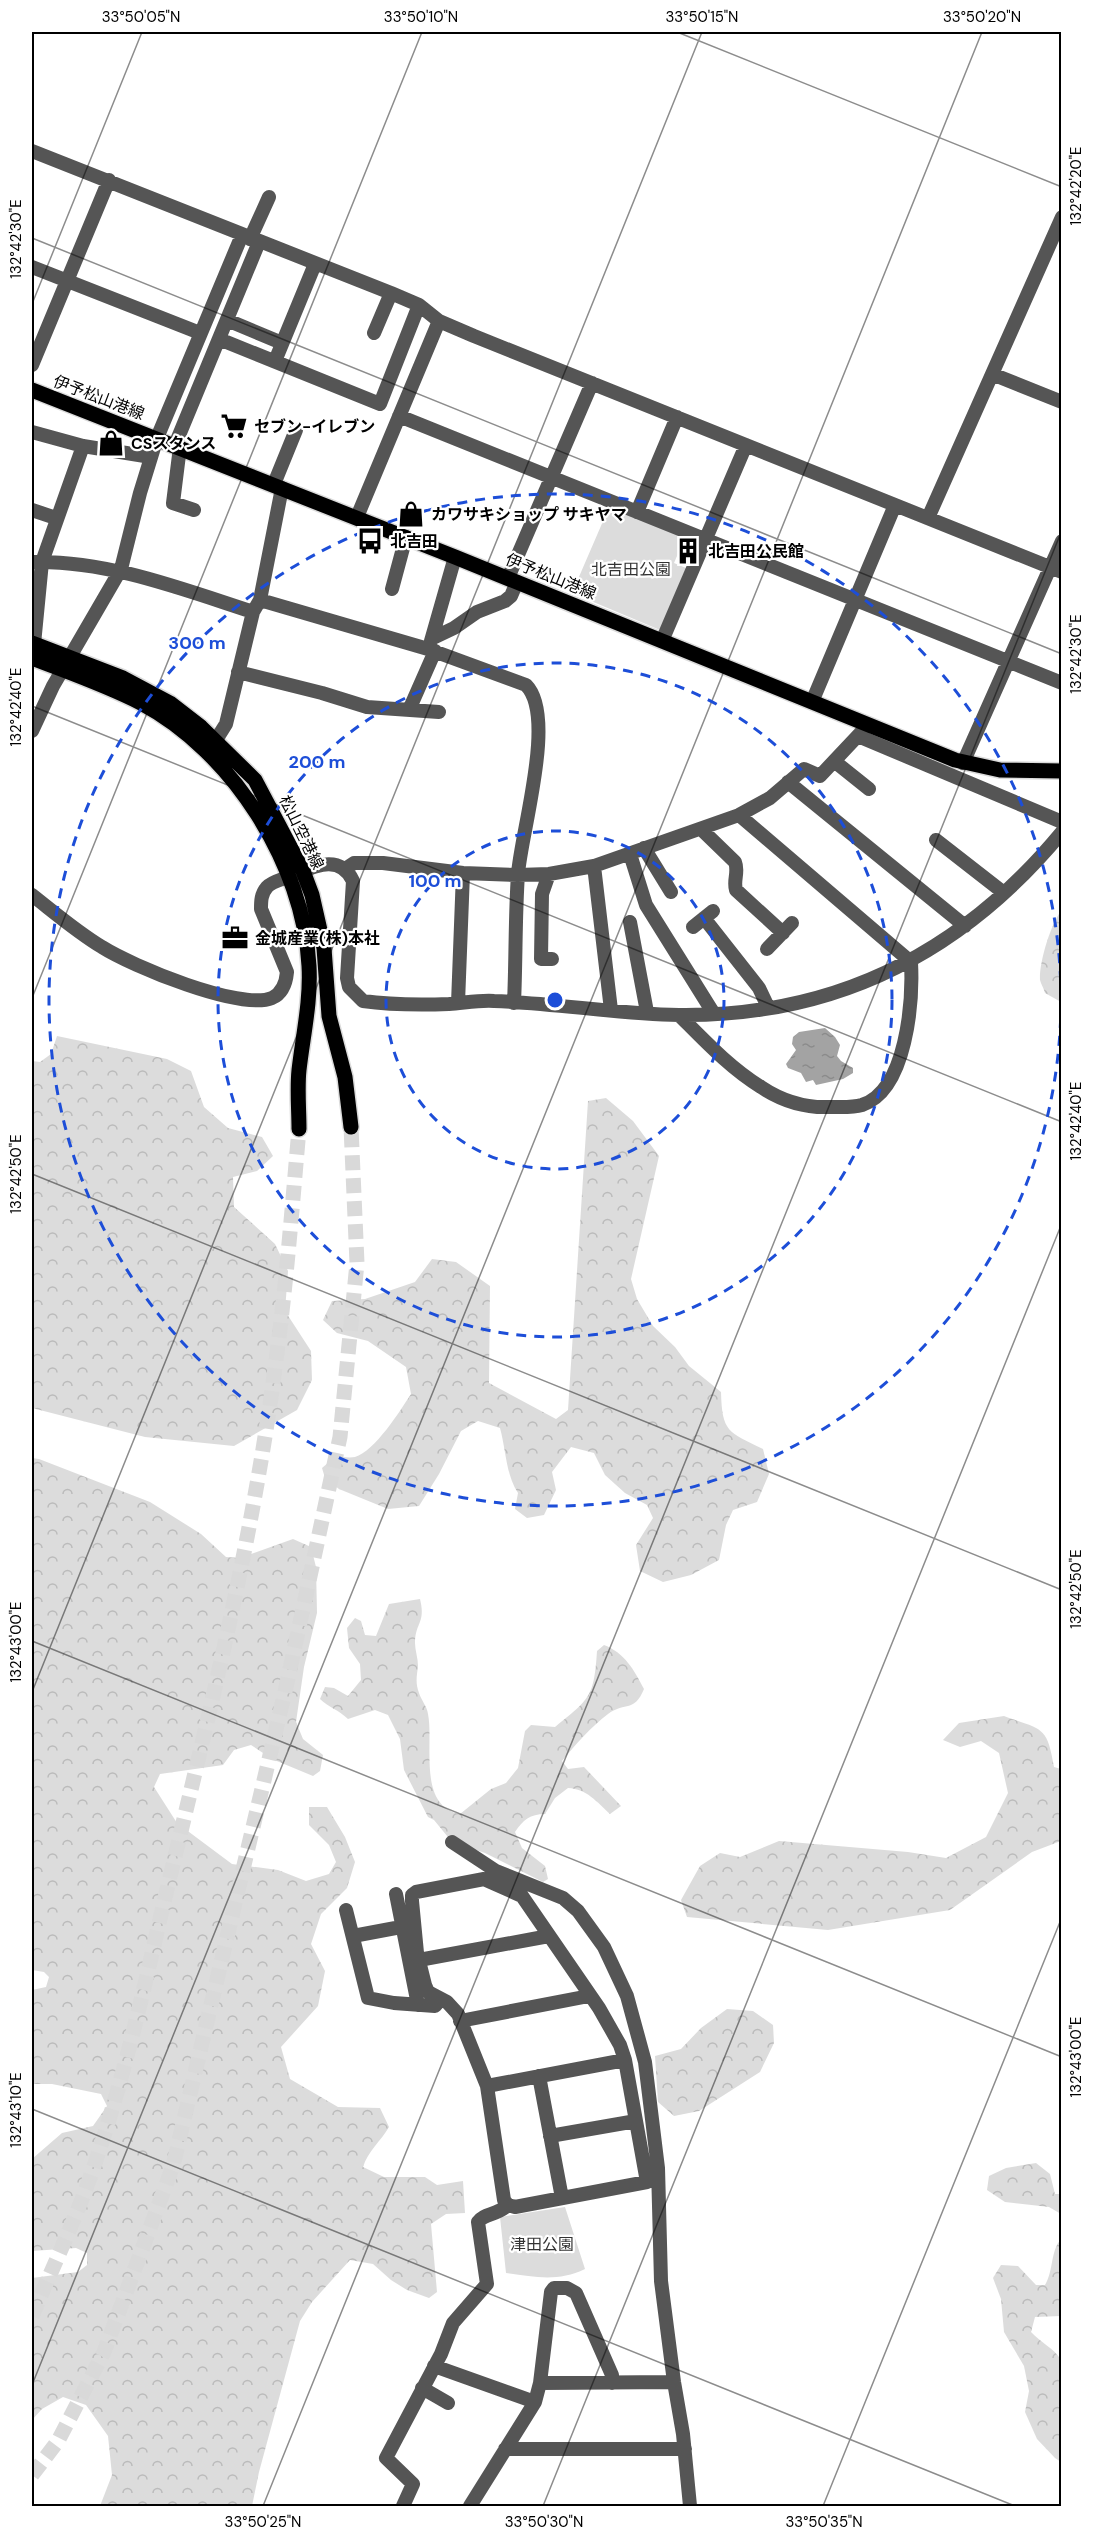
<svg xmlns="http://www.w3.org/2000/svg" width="1093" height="2538" font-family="'DM Sans','Noto Sans JP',sans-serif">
<defs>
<pattern id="forest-crowns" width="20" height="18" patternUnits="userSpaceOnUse" patternTransform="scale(1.5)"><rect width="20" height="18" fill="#dcdcdc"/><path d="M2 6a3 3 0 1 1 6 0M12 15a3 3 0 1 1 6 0" fill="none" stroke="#bbb"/></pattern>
<pattern id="water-ripples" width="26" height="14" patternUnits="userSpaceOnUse" patternTransform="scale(1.5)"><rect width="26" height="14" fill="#a3a3a3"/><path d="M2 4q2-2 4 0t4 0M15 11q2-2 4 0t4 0" fill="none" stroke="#8b8b8b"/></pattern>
</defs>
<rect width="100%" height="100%" fill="#fff"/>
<path fill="#dcdcdc" d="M610 505 686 535 674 563 686 568 660 630 572 593Z
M565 2207 585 2269C558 2282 535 2277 506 2273L500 2217Z"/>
<path fill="url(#forest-crowns)" d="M1061 911V1002L1045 993C1044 989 1041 984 1040 980 1039 962 1051 924 1061 911Z
M57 1036 167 1059 191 1071 204 1107 228 1128 262 1137 273 1156 257 1171 233 1177 234 1207 275 1244 288 1271 285 1311 311 1351 312 1380 297 1410 234 1446 145 1437 32 1408V1061L40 1062 51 1054Z
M606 1098 633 1121 659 1156 631 1279 637 1299 653 1326 675 1347 689 1366 721 1392C722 1432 728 1432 763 1449L769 1474 757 1502 733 1510 726 1525 719 1560 691 1575 663 1582 640 1571 636 1545 653 1518 647 1505 625 1493 605 1475 594 1453 571 1447 552 1472 556 1490 544 1515 527 1518 515 1509 518 1493C506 1475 506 1450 500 1428L478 1421 461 1431 439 1474 419 1506 388 1509 339 1489 325 1478 322 1468 336 1456C341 1457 350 1458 355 1457 375 1451 400 1411 411 1394L406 1367 368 1341 337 1333 323 1320 332 1301 365 1299 415 1282 432 1259 456 1262 490 1286 489 1383 556 1419 568 1410 588 1101Z
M32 1458 39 1459 150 1502 201 1534 226 1557 240 1558 293 1539 311 1547 316 1567 317 1613 304 1667 296 1722 303 1739 323 1755 320 1771 313 1776 272 1759 251 1745 234 1750 223 1765 160 1774 154 1787 177 1823 232 1864 278 1870 306 1881 329 1874 336 1862 329 1845 309 1825V1807H327L345 1837 355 1862 347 1888 321 1914 311 1944 325 1971 318 2006 281 2047 290 2079 338 2107 380 2108 389 2127C381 2141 368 2151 363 2167L384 2177H425L437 2185 463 2181 465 2213 446 2214 431 2224 437 2292 429 2298 407 2290 391 2280 373 2264 350 2260 312 2302 300 2321 259 2472 252 2506H100L112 2475 108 2436 86 2405 63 2397 42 2409 32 2420V2278L78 2272 87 2265V2253L76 2248 32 2251V2159L62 2133 93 2126 107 2106 101 2094 52 2084H32V1990L46 1987 49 1977 44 1972 32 1970Z
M420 1599C426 1623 415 1623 415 1643 415 1650 418 1658 418 1666 417 1675 415 1683 419 1693 421 1700 427 1706 428 1714 434 1744 417 1806 460 1814L491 1789 506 1783 518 1768 525 1731 531 1725 555 1727C590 1699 594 1697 597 1651L604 1645C625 1653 634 1670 644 1689 634 1713 626 1701 608 1714 591 1727 576 1744 562 1761L568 1769 584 1767 621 1806 610 1814C597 1802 587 1789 568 1788L555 1798 545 1814C530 1814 523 1820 515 1832L522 1848 545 1866 548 1879 543 1882 485 1853 452 1842 434 1820 428 1817 404 1770 400 1739 388 1715 375 1710 348 1719C339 1710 328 1707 320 1699L325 1687 334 1688 348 1696 361 1680 360 1664 349 1648 347 1628 355 1618 361 1621 365 1635 376 1636 389 1604Z
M1004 1716C1042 1730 1047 1725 1054 1767L1061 1769V1841L1032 1852 950 1910 828 1930 687 1917 681 1900 700 1866 720 1853 740 1857 779 1841 908 1852 946 1858 986 1837 1008 1793 999 1753 981 1741 960 1747 943 1740 959 1723Z
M727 2009 753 2011 773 2025 774 2043 760 2072 699 2111 674 2116 658 2102 655 2056 681 2049 701 2028Z
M1036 2163 1050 2174 1055 2194H1061V2214L1049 2207 1005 2202 987 2190 989 2176 1006 2168Z
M1061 2239V2316L1035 2317 1031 2332C1041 2343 1054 2348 1061 2360V2462L1055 2458 1037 2439 1025 2412 1029 2391 1024 2366 1004 2332 1001 2299 993 2278 1001 2265 1018 2266 1036 2285H1045C1054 2270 1050 2252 1061 2239Z"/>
<path fill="url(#water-ripples)" d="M825 1028 835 1037 840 1045 837 1056 841 1061 853 1068V1073L843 1079 816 1085 813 1080 806 1082 801 1073 788 1068 786 1064 796 1050 792 1044 793 1037 799 1032Z"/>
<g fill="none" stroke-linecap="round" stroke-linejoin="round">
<path stroke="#d9d9d9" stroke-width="15" stroke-dasharray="15 8" stroke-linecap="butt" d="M32 2316C55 2262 81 2208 99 2151 132 2052 152 1949 177 1848 215 1690 254 1529 275 1368 286 1288 292 1209 299 1129
M32 2475 58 2441 104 2352 173 2166 287 1683 340 1437 357 1263 351 1127"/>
<g stroke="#dbdbdb" stroke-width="18">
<path id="major" d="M32 390 455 557 955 760 1000 770 1062 771
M32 643 123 678 170 703 201 727 255 780 303 871 312 895 324 948 329 1016 345 1077 351 1127
M32 658C68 672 106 685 141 703 232 751 304 864 309 966 311 1001 303 1035 299 1070 297 1089 299 1110 299 1129"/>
</g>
<path stroke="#555" stroke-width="14" d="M32 151 391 293 419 305 439 321 474 336 1062 572
M250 239 269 197
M32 267 200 333
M227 320 282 343
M374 333 391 293
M219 339 380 404 419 305
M275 361 315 264
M32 365 109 180
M992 374 1062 402
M399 416 1062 683
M32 432 83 446 151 457
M175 445 259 242
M180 447 173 503 194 510
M274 484 296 430
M32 510 56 518
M637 512 677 417
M357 517 439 321
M928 518 1062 217
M32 562C107 560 182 589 253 612
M508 578 592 383
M392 589 406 537
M260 600 428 649 526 685C557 716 521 832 518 874 515 917 516 960 514 1003
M433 638 454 628 477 612 505 601 511 596 517 582
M431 641 455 557
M662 641 746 445
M34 644 42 562 83 446
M238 672 322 693 367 707 439 712
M812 702 895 505
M409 710 435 651
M32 731 53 686 121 569 140 493 157 438 242 235
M858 736 1062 822
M216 740 226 724 253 612 260 600 282 488
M834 761 869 789
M963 763 1062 541
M788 782 965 926
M701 829 735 862C739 872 733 880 736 890L783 933
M936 840 1004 893
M644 848 671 892
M630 854 646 905 714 1014
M594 866 611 1010
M345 869 354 863H383L463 873 518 875 549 874 594 866 739 815 770 798 804 769 820 776 868 725
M549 874 542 894 541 959H552
M32 895C55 913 77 932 102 947 132 966 240 1011 272 998 283 993 286 983 287 972L261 909C261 901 261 894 267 887 272 881 285 879 292 875 313 867 340 853 353 881L347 978 349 987 363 1001C391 1005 421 1005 449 1004 464 1003 479 1000 494 1001 556 1003 617 1014 679 1015 836 1017 963 952 1062 832
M704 918 759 988 768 1007
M630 922 647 1012
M693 927 713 911
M767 949 792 923
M458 1003 463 873
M679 1015C704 1040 730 1068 761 1087 782 1101 806 1108 830 1107 840 1107 852 1108 862 1105 907 1090 913 1001 911 962L739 815
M452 1842 496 1871 563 1898 578 1911 604 1947 627 1996 645 2062 658 2168 661 2281 674 2382 683 2434 690 2506
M484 1879 522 1896 599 2008 620 2045 625 2060 647 2182 515 2207 508 2205 504 2200 487 2086 458 2014 447 2002 428 1992 425 1985 417 1953 412 1901V1895L416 1892Z
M396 1894 418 2005
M346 1910 368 1998 394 2003 435 2006 441 1999
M353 1936 401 1927
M419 1960 549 1936
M460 2021 589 1996
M539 2076 562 2198
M487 2086 625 2060
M550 2136 636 2121
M434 2366 535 2402
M540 2383 551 2292 554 2288H567L576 2293 612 2375V2383
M422 2388 448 2403
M505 2449H685
M403 2506 413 2484 386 2458 441 2354 453 2323 487 2284 478 2222C484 2213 496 2216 508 2205
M470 2506 535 2402 540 2383 674 2382"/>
<use href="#major" stroke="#000" stroke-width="15"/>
</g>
<path fill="none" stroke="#000" stroke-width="1.5" stroke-opacity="0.45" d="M677 32 1062 187M32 238 1062 654M32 304 142 32M32 706 1062 1122M32 998 422 32M32 1174 1062 1590M32 1641 1062 2057M32 1692 702 32M32 2109 1015 2506M32 2385 982 32M263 2506 1062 530M543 2506 1062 1223M823 2506 1062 1917"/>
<g fill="none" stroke="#1d4ed8" stroke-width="3" stroke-dasharray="10 8">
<circle cx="555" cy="1000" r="169"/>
<circle cx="555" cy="1000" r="337"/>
<circle cx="555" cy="1000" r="506"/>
</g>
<defs>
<g id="supermarket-bare" transform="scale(2.07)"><path d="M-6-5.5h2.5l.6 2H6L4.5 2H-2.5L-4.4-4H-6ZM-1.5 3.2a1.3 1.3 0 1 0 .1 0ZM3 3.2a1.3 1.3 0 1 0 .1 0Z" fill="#000" stroke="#fff" stroke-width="2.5" paint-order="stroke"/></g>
<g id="shop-bare" transform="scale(2.07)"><path d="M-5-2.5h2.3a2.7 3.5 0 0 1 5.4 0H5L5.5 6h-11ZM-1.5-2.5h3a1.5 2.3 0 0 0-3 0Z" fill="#000" stroke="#fff" stroke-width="2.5" paint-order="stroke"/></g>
<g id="bus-bare" transform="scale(2.07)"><path d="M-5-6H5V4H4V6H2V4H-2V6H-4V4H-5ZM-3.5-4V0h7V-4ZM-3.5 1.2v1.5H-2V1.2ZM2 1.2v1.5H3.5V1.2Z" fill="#000" stroke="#fff" stroke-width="2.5" paint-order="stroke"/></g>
<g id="building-bare" transform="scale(2.07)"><path d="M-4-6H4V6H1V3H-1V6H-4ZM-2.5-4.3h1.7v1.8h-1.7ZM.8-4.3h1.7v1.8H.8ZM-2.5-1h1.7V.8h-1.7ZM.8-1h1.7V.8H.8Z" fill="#000" stroke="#fff" stroke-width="2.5" paint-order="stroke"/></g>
<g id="office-bare" transform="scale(2.07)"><path d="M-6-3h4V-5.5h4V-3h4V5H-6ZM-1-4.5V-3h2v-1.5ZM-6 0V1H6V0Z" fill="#000" stroke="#fff" stroke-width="2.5" paint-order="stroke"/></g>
</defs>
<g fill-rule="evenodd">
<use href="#supermarket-bare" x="234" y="426"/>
<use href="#shop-bare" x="111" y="443"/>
<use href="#shop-bare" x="411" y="514"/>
<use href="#bus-bare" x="370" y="541"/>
<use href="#building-bare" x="688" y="551"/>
<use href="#office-bare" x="235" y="938"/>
</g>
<g text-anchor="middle" stroke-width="4.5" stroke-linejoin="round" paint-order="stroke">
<g font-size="16" fill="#000" stroke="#fff">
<text transform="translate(99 397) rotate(21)" y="6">伊予松山港線</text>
<text transform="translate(551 576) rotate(22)" y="6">伊予松山港線</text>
<text transform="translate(302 832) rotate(64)" y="6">松山空港線</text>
</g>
<g font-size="16" font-weight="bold" fill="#000" stroke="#fff" text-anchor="start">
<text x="254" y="432">セブン-イレブン</text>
<text x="131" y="449">CSスタンス</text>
<text x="431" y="520">カワサキショップ サキヤマ</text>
<text x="390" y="547">北吉田</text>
<text x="708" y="557">北吉田公民館</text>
<text x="255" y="944">金城産業(株)本社</text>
</g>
<g font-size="16" fill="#333" stroke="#fff">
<text x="631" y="575">北吉田公園</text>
<text x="542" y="2250">津田公園</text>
</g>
</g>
<circle cx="555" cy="1000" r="9" fill="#1d4ed8" stroke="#fff" stroke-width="3"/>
<g font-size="18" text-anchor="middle" font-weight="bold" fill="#1d4ed8" stroke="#fff" stroke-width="4.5" stroke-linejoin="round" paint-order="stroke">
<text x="197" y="649">300 m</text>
<text x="317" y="768">200 m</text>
<text x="435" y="887">100 m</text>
</g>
<rect width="1093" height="2538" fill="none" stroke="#ffffff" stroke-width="66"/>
<rect x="33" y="33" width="1027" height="2472" fill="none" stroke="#000" stroke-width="2"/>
<g font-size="15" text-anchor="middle" fill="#000">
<text x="141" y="22">33°50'05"N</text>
<text x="421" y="22">33°50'10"N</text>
<text x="702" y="22">33°50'15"N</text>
<text x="982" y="22">33°50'20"N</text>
<text transform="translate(1076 186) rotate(-90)" y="5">132°42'20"E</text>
<text transform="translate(16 239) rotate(-90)" y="5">132°42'30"E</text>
<text transform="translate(1076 654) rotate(-90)" y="5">132°42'30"E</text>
<text transform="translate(16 707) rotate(-90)" y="5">132°42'40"E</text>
<text transform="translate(1076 1121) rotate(-90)" y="5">132°42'40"E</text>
<text transform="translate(16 1174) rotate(-90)" y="5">132°42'50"E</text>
<text transform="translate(1076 1589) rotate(-90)" y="5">132°42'50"E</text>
<text transform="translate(16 1642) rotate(-90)" y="5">132°43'00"E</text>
<text transform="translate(1076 2057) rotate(-90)" y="5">132°43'00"E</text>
<text transform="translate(16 2110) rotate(-90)" y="5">132°43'10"E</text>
<text x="263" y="2527">33°50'25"N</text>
<text x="544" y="2527">33°50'30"N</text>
<text x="824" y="2527">33°50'35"N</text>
</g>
</svg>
